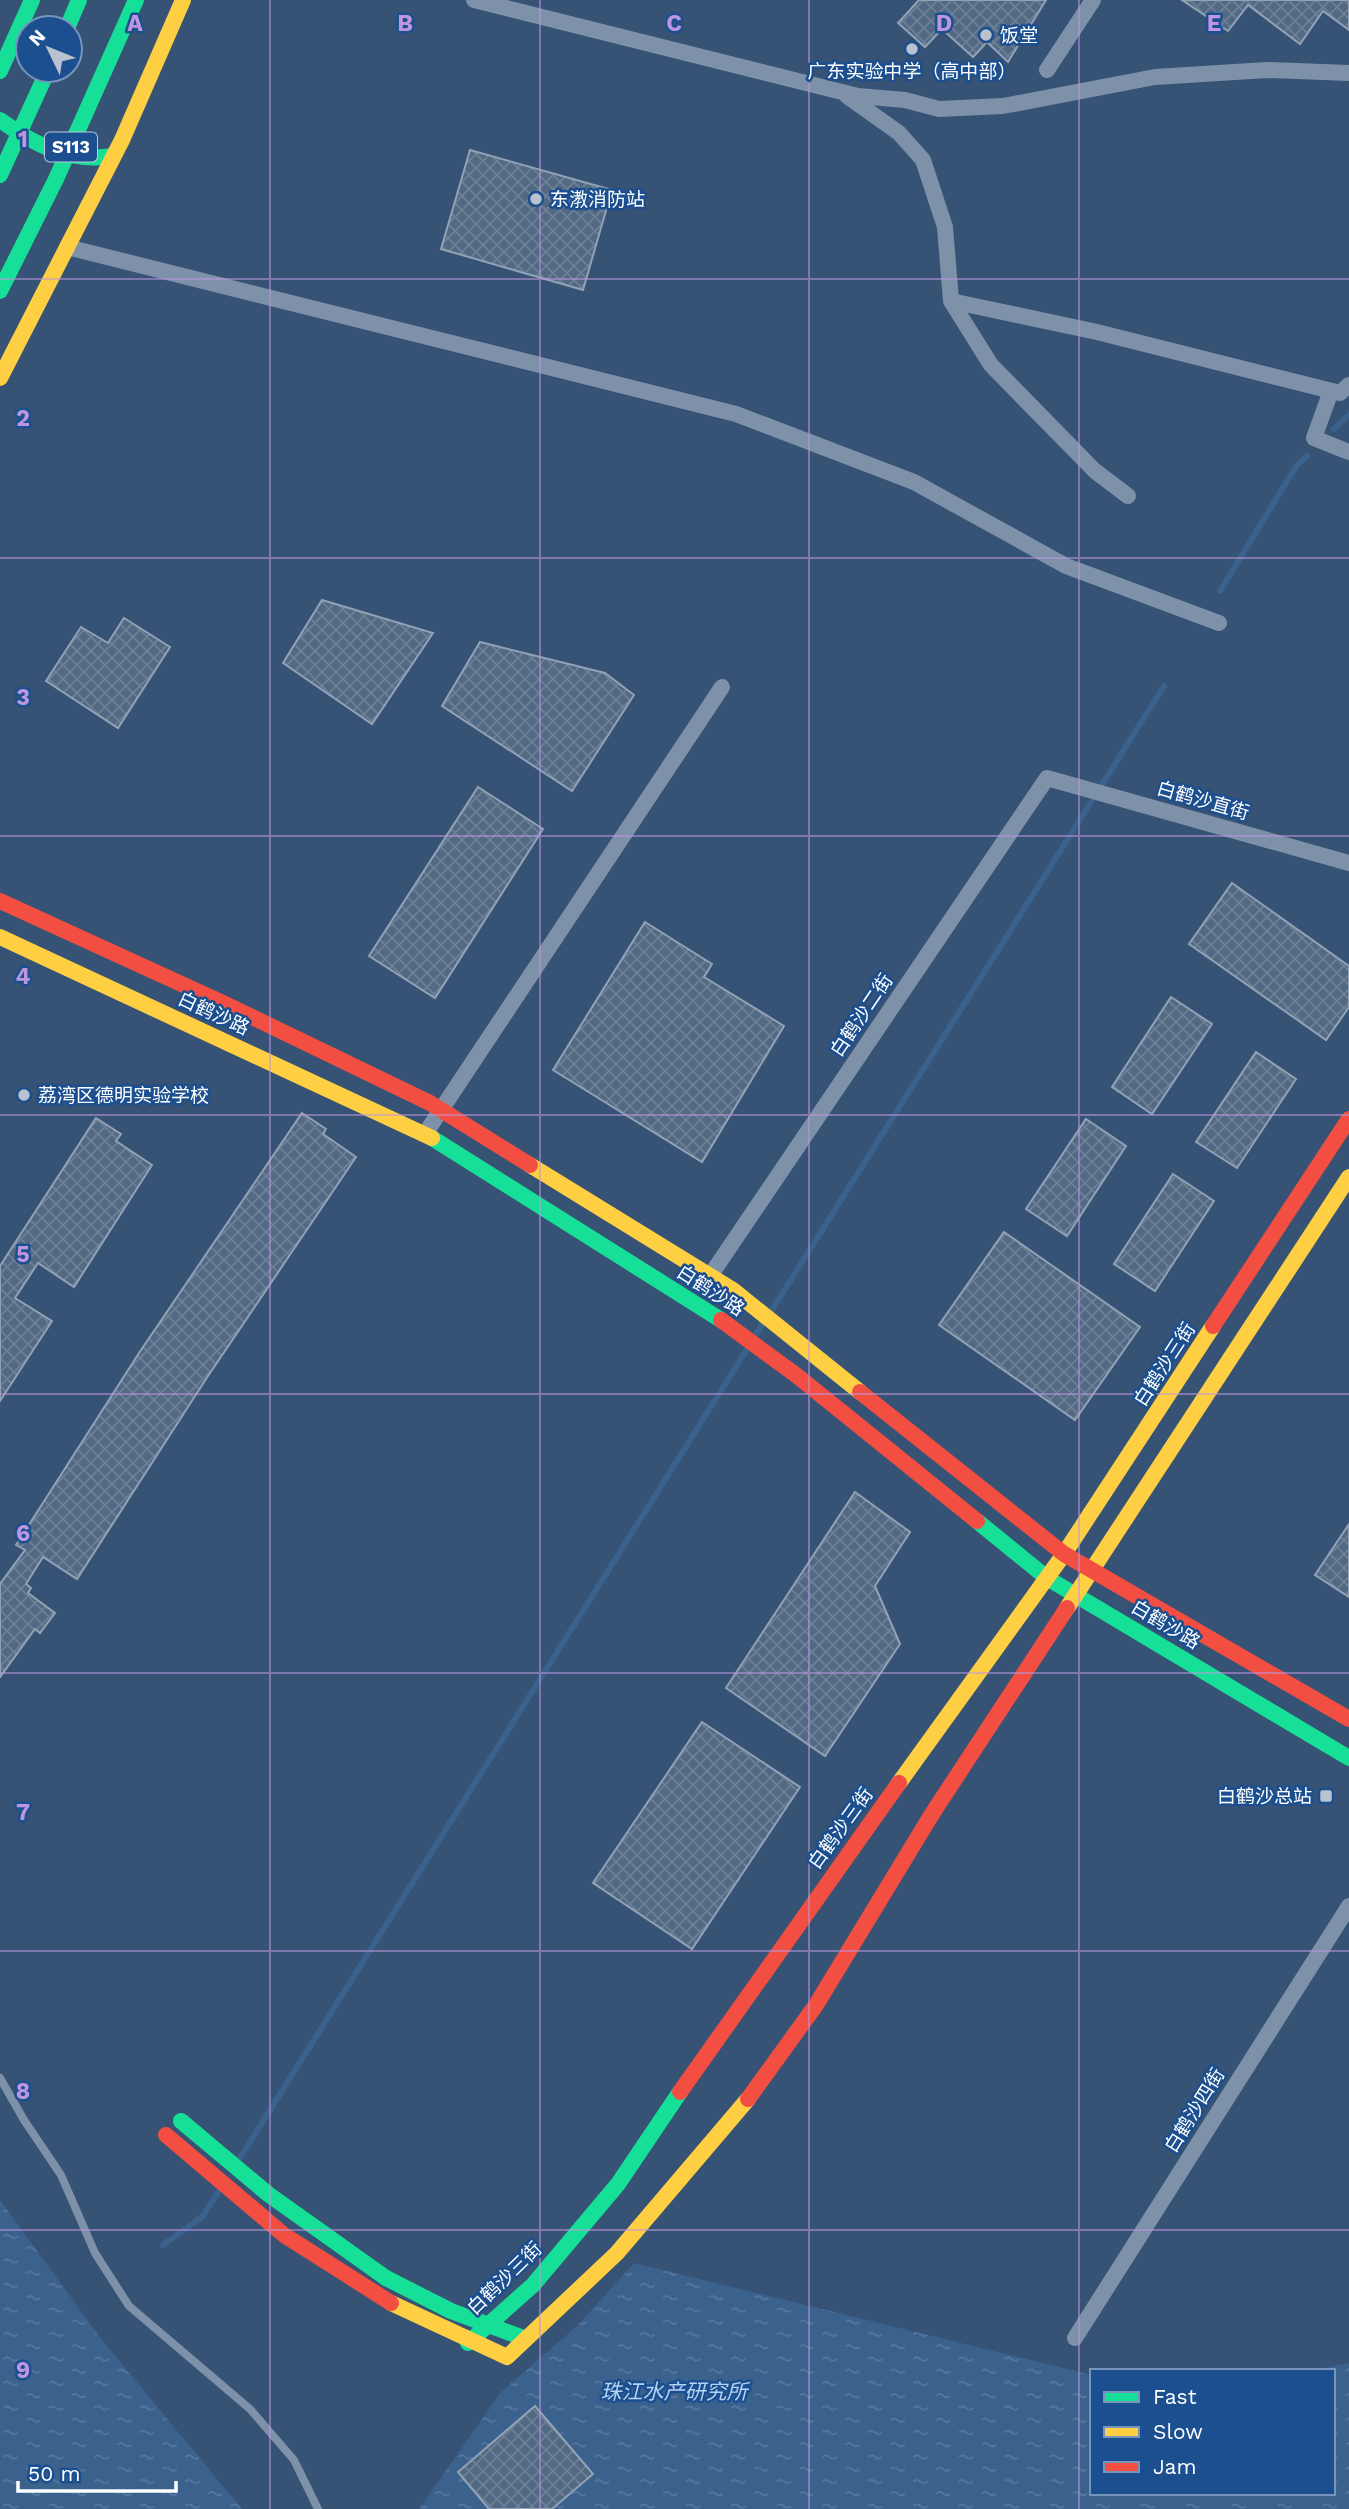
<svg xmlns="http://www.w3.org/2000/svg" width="1349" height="2509" font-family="'Work Sans','Noto Sans SC',sans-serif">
<defs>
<pattern id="water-ripples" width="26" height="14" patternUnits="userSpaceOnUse" patternTransform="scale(1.75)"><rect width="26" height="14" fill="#3b618d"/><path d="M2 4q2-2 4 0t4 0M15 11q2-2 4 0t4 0" fill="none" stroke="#58799e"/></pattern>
<pattern id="building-cross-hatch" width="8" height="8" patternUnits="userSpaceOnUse" patternTransform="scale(1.75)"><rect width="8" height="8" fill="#526984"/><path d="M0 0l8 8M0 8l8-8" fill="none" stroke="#6c8096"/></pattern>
</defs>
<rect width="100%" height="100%" fill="#365274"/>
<path fill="url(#water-ripples)" d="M0 2200 102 2340 242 2509H0Z
M634 2263 1092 2375V2493H1333V2371H1309L1349 2363V2509H419L501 2392 578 2325Z"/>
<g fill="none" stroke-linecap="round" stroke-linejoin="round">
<path stroke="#3b618d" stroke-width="6" d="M1334 429 1349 415
M1220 591 1297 465 1307 456
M770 1313 1164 686
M238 2161 764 1322
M163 2245 202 2217 221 2188"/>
</g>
<path fill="url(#building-cross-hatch)" stroke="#92a2b6" stroke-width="2" d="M919 0H1046L1008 62 987 42 973 57 942 29 925 47 898 23Z
M1182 0H1349V30L1323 11 1300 44 1248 5 1228 31Z
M470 150 612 190 583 290 441 249Z
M322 600 433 633 372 724 283 663Z
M124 618 170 647 118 728 46 681 81 627 108 643Z
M480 642 605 673 634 695 572 791 442 706Z
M478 787 543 829 435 998 369 956Z
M1232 883 1349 966V1007L1326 1040 1189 944Z
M645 922 712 964 704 977 784 1026 702 1162 553 1070Z
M1171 997 1212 1024 1152 1114 1112 1087Z
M1256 1052 1296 1079 1237 1168 1196 1142Z
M302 1113 326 1129 323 1134 356 1157 208 1376 77 1579 43 1557 26 1584 31 1588 28 1593 55 1613 40 1633 35 1629 0 1677V1584L25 1550 16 1545 139 1353Z
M96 1118 121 1134 116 1141 152 1165 74 1287 38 1263 34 1269 15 1298 52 1321 0 1401V1266Z
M1086 1119 1126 1146 1067 1236 1026 1209Z
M1173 1174 1214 1201 1155 1291 1114 1264Z
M1004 1232 1140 1327 1075 1420 939 1325Z
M855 1492 910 1532 875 1586 900 1644 825 1756 726 1688Z
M1349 1524V1597L1315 1575Z
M702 1722 800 1787 692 1949 593 1883Z
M535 2406 593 2474 552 2509H489L458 2472Z"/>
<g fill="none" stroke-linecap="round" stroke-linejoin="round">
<path stroke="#7d92a8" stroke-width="8" d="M0 2078 24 2120 61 2175 95 2253 129 2306 250 2409 294 2460 318 2509"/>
<path stroke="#7d92a8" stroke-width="16" d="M474 0 858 96 905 100 939 109 1003 106 1155 77 1267 70 1349 73
M1047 70 1093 0
M847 96 899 133 923 160 945 227 951 301 991 365 1095 471 1128 496
M67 247 736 414 914 482 1066 566 1219 623
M951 301 1097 332 1340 393 1349 385
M1331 391 1314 438 1349 452
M425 1134 722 687
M710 1276 1047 778 1349 863
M1075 2338 1349 1906"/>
<path stroke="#16e098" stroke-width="16" d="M67 28 79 0
M0 71 32 0
M0 120C34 145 70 163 113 156
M432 1138 721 1320
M977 1521 1047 1578 1349 1758
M181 2121 268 2194 386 2278 451 2311 526 2339
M468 2343 533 2285 618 2184 680 2092"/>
<path stroke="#ffcf43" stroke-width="16" d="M0 378 122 140 183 0
M0 937 432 1138
M530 1165 733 1290 860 1392
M1067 1608 1349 1177
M899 1783 1064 1554 1213 1326
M391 2303 507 2357 617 2253 748 2099"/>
<path stroke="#f24e42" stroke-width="16" d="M0 901 223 1003 430 1103 530 1165
M721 1320 796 1375 977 1521
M1213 1326 1349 1119
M860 1392 1064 1554 1349 1719
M680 2092 899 1783
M748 2099 816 2005 932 1814 1067 1608
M166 2135 284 2235 391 2303"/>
<path stroke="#16e098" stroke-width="16" d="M0 175 48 70
M0 291 56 179 136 0"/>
</g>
<path fill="none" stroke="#bd96df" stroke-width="2" stroke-opacity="0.55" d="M270 0V2509M540 0V2509M809 0V2509M1079 0V2509M0 279H1349M0 558H1349M0 836H1349M0 1115H1349M0 1394H1349M0 1673H1349M0 1951H1349M0 2230H1349"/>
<g fill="#b9c2ce" stroke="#1b4f8f" stroke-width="2.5">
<circle cx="986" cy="35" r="7"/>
<circle cx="912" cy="49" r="7"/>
<circle cx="536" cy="199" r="7"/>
<circle cx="24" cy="1095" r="7"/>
<rect x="1319" y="1789" width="14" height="14" rx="3.5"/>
</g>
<g text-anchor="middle" stroke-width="5" stroke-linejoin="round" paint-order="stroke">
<rect fill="#1b4f8f" stroke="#bbcadd" stroke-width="2" x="45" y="132.5" width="52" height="29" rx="5"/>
<g font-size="18" font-weight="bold" fill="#fff">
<text x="71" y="153">S113</text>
</g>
<g font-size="19" fill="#fff" stroke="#1b4f8f" text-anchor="start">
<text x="1000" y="42">饭堂</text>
<text x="912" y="78" text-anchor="middle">广东实验中学（高中部）</text>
<text x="550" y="206">东漖消防站</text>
<text x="38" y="1102">荔湾区德明实验学校</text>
<text x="1312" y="1803" text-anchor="end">白鹤沙总站</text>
</g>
<g font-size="19" fill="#fff" stroke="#1b4f8f">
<text transform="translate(1203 800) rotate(16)" y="7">白鹤沙直街</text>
<text transform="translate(214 1013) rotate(25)" y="7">白鹤沙路</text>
<text transform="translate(861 1015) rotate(-56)" y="7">白鹤沙二街</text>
<text transform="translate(711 1290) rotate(33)" y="7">白鹤沙路</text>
<text transform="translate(1164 1364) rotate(-57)" y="7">白鹤沙三街</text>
<text transform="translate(1166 1624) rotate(31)" y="7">白鹤沙路</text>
<text transform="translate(840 1828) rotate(-54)" y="7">白鹤沙三街</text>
<text transform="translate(1194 2110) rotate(-58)" y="7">白鹤沙四街</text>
<text transform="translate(504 2278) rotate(-44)" y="7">白鹤沙三街</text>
</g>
<g font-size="21" font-style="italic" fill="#b5d3f5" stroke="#1b4f8f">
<text x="674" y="2399">珠江水产研究所</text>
</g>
</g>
<g font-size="23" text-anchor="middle" font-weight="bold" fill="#bd96df" stroke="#1b4f8f" stroke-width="5" stroke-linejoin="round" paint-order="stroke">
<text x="135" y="31">A</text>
<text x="405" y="31">B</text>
<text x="674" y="31">C</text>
<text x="944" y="31">D</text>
<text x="1214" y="31">E</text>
<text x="23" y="147">1</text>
<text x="23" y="426">2</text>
<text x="23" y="705">3</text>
<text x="23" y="984">4</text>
<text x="23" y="1262">5</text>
<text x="23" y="1541">6</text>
<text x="23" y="1820">7</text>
<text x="23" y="2099">8</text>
<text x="23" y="2378">9</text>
</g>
<rect x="1090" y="2369" width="245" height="126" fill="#1b4f8f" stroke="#7695bc" stroke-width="2"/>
<rect x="1104" y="2392" width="35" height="10" fill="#16e098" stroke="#7695bc" stroke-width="2"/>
<text x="1153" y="2404" font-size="21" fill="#ffffff">Fast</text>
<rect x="1104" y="2427" width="35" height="10" fill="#ffcf43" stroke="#7695bc" stroke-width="2"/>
<text x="1153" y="2439" font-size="21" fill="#ffffff">Slow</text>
<rect x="1104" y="2462" width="35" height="10" fill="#f24e42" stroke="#7695bc" stroke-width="2"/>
<text x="1153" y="2474" font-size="21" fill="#ffffff">Jam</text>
<g transform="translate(49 49) rotate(313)"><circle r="33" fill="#1b4f8f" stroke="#7695bc" stroke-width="2"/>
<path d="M0-5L12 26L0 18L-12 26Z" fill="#b9c2ce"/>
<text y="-10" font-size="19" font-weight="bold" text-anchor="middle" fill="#ffffff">N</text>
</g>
<path d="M18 2481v10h158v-10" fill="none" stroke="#ffffff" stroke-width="3.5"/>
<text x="28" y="2481" font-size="21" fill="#ffffff" stroke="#1b4f8f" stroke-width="5" paint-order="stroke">50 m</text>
</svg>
